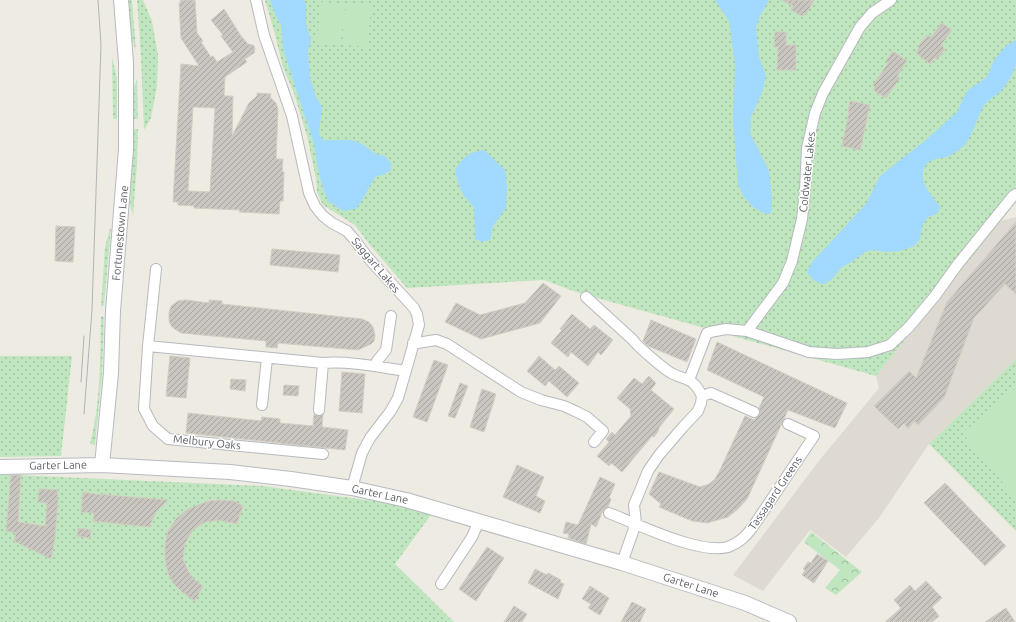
<svg xmlns="http://www.w3.org/2000/svg" width="1016" height="622" font-family="Ubuntu,sans-serif">
<defs>
<pattern id="grass-dots" width="8" height="8" patternUnits="userSpaceOnUse"><rect width="8" height="8" fill="#c0e6bf"/><path d="M2 2h.1M6 6h.1" fill="none" stroke="#9fbe9f" stroke-width="1.8" stroke-linecap="round"/></pattern>
<pattern id="forest-crowns" width="20" height="18" patternUnits="userSpaceOnUse"><rect width="20" height="18" fill="#c0e6bf"/><path d="M2 6a3 3 0 1 1 6 0M12 15a3 3 0 1 1 6 0" fill="none" stroke="#9fbe9f"/></pattern>
<pattern id="building-hatch" width="6" height="6" patternUnits="userSpaceOnUse"><rect width="6" height="6" fill="#c9c6c0"/><path d="M-1 1l2-2M0 6l6-6M5 7l2-2" fill="none" stroke="#a6a4a0"/></pattern>
</defs>
<rect width="100%" height="100%" fill="#eeebe3"/>
<path fill="#dedad1" d="M1016 217V359L929 444 879 518 846 557 810 530 763 591 733 575 818 462 879 388 876 376 1000 221Z"/>
<path fill="url(#grass-dots)" d="M127 0H132L136 50C128 34 128 17 127 0Z
M137 0H143L152 21 158 55 157 86 151 118 144 130 141 56Z
M265 0H1016V202L876 376 576 292 544 280 407 288 370 245 355 225 323 205 317 192 316 179 307 136 294 93 283 67 274 31Z
M112 57 117 78V119H113V114Z
M137 78 138 119H132L133 91Z
M132 129H138L137 164 133 215 130 205Z
M110 229H111L104 305 101 307 105 247Z
M101 316 104 317 102 375 95 445 90 444C101 402 100 359 101 316Z
M0 356H72L61 456 0 457Z
M1016 359V531L929 444Z
M0 475H15L263 486 418 507 433 512 395 564 454 622H0Z"/>
<path fill="url(#forest-crowns)" d="M811 532 862 572 836 595 825 588 840 570 804 542Z"/>
<path fill="#c0e6bf" d="M320 2 344 4 341 45 317 44Z
M346 4 371 5 368 47 344 45Z
M1016 388V499L962 433Z"/>
<path fill="#a2d9ff" d="M270 0H304L306 5V24L311 40 308 51 310 77 316 97 322 107 319 134 323 140C334 141 347 138 358 142 370 147 370 154 385 156L391 163V170L385 174 375 177 360 204 355 209 343 211 328 201 322 185 317 164 314 144 283 49 281 25 276 16Z
M715 0H769L760 16 756 28 759 57 766 76 762 93 751 117 750 133 769 171 772 200V210L770 214H765L753 207 744 197 738 186 733 119 735 66 729 21Z
M1016 40C1016 47 1016 57 1016 64 1015 71 1005 88 999 93 994 97 987 100 983 107 976 119 972 141 960 149 956 152 951 155 947 157 939 159 930 158 925 166 917 182 932 195 940 207L938 213 928 217 922 226 920 239 914 246 900 251 887 252 872 250 865 252 853 261 841 268 833 278 825 284C816 283 812 280 807 272L812 262 866 204 880 176 927 139 957 112 967 91 987 77 994 60 1006 46Z
M484 150 505 170 507 187 506 208 493 226 490 240 482 242 475 239 474 207C461 194 459 188 455 170 463 157 469 152 484 150Z"/>
<path fill="url(#building-hatch)" stroke="#d3cdc2" fill-rule="evenodd" d="M180 0H195L197 33 203 41 201 42 211 57 213 56 217 62 233 52 221 36 223 35 211 20 224 9 241 36 248 44 253 45 255 48 254 53 245 59 247 62 225 77 224 96H233L232 136 249 103 257 96V93L271 94 270 97 276 103 278 110 276 159H283L282 172H284L283 201H280L279 214 239 212 240 210 194 208V206L178 205V202H173L181 64 199 66 181 38 179 3H181ZM193 107 215 108 210 192 188 191Z
M781 0H814L806 14 804 13 802 16 791 10 793 6Z
M942 23 952 30 941 45 945 49 937 60 935 58 930 64 916 53 919 48 918 47 927 35 931 37Z
M775 32H786V45H796V70H777L778 47H774Z
M893 51 907 61 897 76 900 78 886 98 873 90 875 87 873 85 888 63 886 61Z
M850 101 870 105 860 150 842 146 849 112 848 111Z
M1016 222V294L1005 284 974 318 944 398 918 425 914 421 908 429 904 423 898 429 874 406 909 371 916 378 947 302Z
M56 226 75 227 73 262 55 261Z
M272 249 340 255 338 272 270 265Z
M543 283 561 296 540 323 481 339 445 322 456 303 480 315 525 303Z
M186 300 209 303V300L222 301V304L362 319 369 322 373 327 375 335 374 341 371 344 358 350 278 343 277 348 266 347V341L181 333 172 327 169 321V313L171 306 178 301Z
M572 314 590 329 594 325 613 340 601 355 598 352 588 366 571 352 568 357 551 343 562 330 560 329Z
M651 320 696 339 687 362 648 346 643 341Z
M717 342 847 403 835 428 788 410 747 499 738 509 728 517 707 523 692 521 659 507 661 504 649 494 659 472 700 487 709 484 715 479 719 472 745 416 754 420 760 414 759 408 764 397 707 370Z
M170 356 190 358 186 398 166 396Z
M539 356 555 370 559 366 579 383 567 397 549 381 545 386 527 371Z
M434 360 448 365 427 422 413 417Z
M342 372 365 374 362 413 339 411Z
M649 376 656 383 651 390 674 409 658 429 659 430 654 437 652 436 622 472 611 463 609 466 597 456 609 442 606 439 612 432 615 435 631 416 630 409 617 398 634 378 642 384Z
M231 379 246 380 245 391 230 389Z
M460 383 468 386 455 418 448 416Z
M284 385 299 386 298 396 283 395Z
M482 389 496 394 484 432 470 427Z
M188 413 261 421 262 417 280 419V423L313 426 314 414 319 416 323 414 322 427 348 430 345 450 186 433Z
M517 465 544 477 536 496 545 501 540 513 503 497Z
M11 475H21L18 522 45 526 47 503 38 502 39 489 58 490 57 499H58L55 538 51 559 14 541 16 533 6 531Z
M600 477 615 484 609 498 611 499 608 507 603 510 596 527 591 524 586 544 568 538 569 534 563 533 566 522 578 525Z
M945 483 1006 546 985 566 924 503Z
M83 492 95 494 168 500 156 512 149 527 93 521 94 513 81 512Z
M221 500 234 501 243 506 237 524 219 520 205 522 193 530 185 543 183 559 189 573 197 582 203 586 195 601 182 592 173 583 168 573 165 559V544L168 531 176 519 188 509 209 501Z
M78 528 91 530 90 538 77 536Z
M487 547 504 558 476 601 459 589Z
M817 554 828 561 814 583 802 575 805 570 803 569 808 562 811 563Z
M535 569 547 575 548 573 561 580 560 582 564 584 558 599 528 583Z
M926 581 942 598 932 607 939 616 932 622H885L901 608 894 600 910 585 915 591Z
M590 586 609 598 600 615 588 608 591 604 582 599Z
M632 602 646 609 640 622H621Z
M514 606 527 614 522 622H504Z
M1006 608 1015 622H985Z"/>
<g fill="none" stroke-linecap="round" stroke-linejoin="round">
<g stroke="#b6b9be" stroke-width="12">
<path id="street" d="M256 0 264 35 292 116 309 193 315 206 323 216 332 223 347 231 354 239 369 259 414 308 417 314 419 325 398 398 390 412 370 438 362 453 352 488
M156 269 148 346 144 409 153 426 168 439 323 454
M586 297 633 340C637 346 664 369 671 373 687 381 693 377 702 396L711 393 754 412
M747 331 783 283 792 261 802 219 805 190 807 148 815 113 823 93 860 27 872 13 891 0
M413 343H417L436 340 447 344 521 392 541 400 564 406 575 411 587 417 603 431 594 442
M148 346 323 363C350 361 379 367 406 371
M375 366 377 361 386 350 391 316
M689 380 707 333 710 332 726 329 747 331 809 352 837 354 868 352 890 345 909 327 935 296 958 264 1013 196 1016 194
M262 405 267 358
M319 410 323 363
M609 513C637 524 700 555 728 547 739 543 745 537 752 528L814 436 788 424
M622 563 636 523 634 505 648 471 659 455 683 427 698 411 701 403 702 396
M441 584 472 537 479 521"/>
</g>
<g stroke="#b7bac0" stroke-width="16">
<path id="secondary" d="M102 465 111 373 113 311 126 149V62L121 0
M0 467 102 465 230 472 291 479 352 488 406 500 622 563 745 603 789 622"/>
</g>
<use href="#street" stroke="#fff" stroke-width="10"/>
<use href="#secondary" stroke="#fff" stroke-width="14"/>
<path stroke="#b2b3b4" stroke-width="1" d="M81 382 84 336
M84 414 92 310 101 45 98 0"/>
</g>
<g text-anchor="middle" stroke-width="3" stroke-linejoin="round" paint-order="stroke">
<g font-size="11" fill="#5b5f64" stroke="#fff">
<text transform="translate(807 172) rotate(-84)" y="4">Coldwater Lakes</text>
<text transform="translate(120 233) rotate(-85)" y="4">Fortunestown Lane</text>
<text transform="translate(376 265) rotate(50)" y="4">Saggart Lakes</text>
<text transform="translate(207 442) rotate(6)" y="4">Melbury Oaks</text>
<text transform="translate(58 465) rotate(-1)" y="4">Garter Lane</text>
<text transform="translate(775 493) rotate(-56)" y="4">Tassagard Greens</text>
<text transform="translate(380 494) rotate(12)" y="4">Garter Lane</text>
<text transform="translate(691 585) rotate(18)" y="4">Garter Lane</text>
</g>
</g>
</svg>
